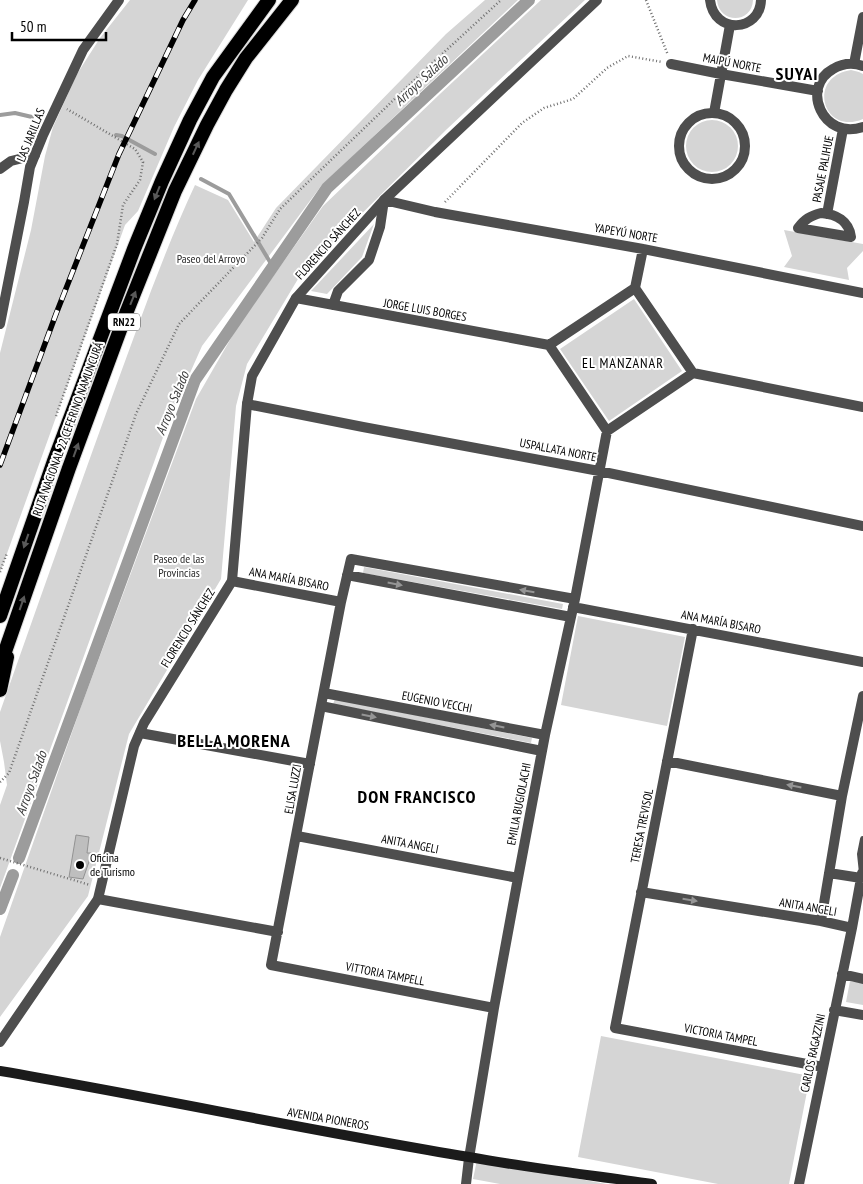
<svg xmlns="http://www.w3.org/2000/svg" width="863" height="1184" font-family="'PT Sans Narrow',sans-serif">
<rect width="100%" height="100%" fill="#fff"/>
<path fill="#d5d5d5" d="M130 0H248L198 80 174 127 138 211 125 225 0 573V353L31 230 45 156 53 127 77 74 100 38Z
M485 0H518L321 186 202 346 170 418 0 888V805L7 785 4 762 0 741V712C37 607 74 502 112 397 138 326 163 254 195 185L228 200 254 242 276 208 446 34Z
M541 0H585L447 129 301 274 247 364 236 406 221 579 129 734 88 896 0 1017V937L82 704 196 399 238 326 323 206 441 93Z
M717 0H753C752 24 719 24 717 0Z
M851 70 859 72 863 74V119C823 136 806 77 851 70Z
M686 146a26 26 0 1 1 52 0a26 26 0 1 1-52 0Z
M374 224 362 257 327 294 311 291Z
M784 230 863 244V251L847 268 849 280 784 267 792 256Z
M634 299 682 371 609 421 560 349Z
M364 567 563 604 562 609 363 573Z
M578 616 685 637 667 726 561 705Z
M335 699 532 738 531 743 333 704Z
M850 981 863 983V1005L846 1002Z
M601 1036 810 1076 789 1184H718L578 1157Z
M477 1160 606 1184H500L473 1179Z"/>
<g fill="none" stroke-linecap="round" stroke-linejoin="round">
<path stroke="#9c9c9c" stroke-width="4" d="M0 115 15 113 32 117
M116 135 122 136 155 154
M201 179 229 194 273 267"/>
<path stroke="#9c9c9c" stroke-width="12" d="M19 858 195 380 327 188 529 0
M0 909 13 875"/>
</g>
<path fill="#bebebe" stroke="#929292" d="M76 835 89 837 87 853H92L83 879 69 877Z"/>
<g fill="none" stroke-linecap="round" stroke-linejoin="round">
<g stroke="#dbdbdb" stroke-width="16">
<path id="trunk" d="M0 616 54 461 134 249 162 181 190 120 213 77 269 0
M0 666 69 468 127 311 175 191 207 125 226 90 246 58 292 0
M0 690 7 657"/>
</g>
<path stroke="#707070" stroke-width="2.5" stroke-dasharray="1 2.5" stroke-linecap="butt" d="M646 0 668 55
M445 202 522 123 544 108 573 99 607 68 628 56 662 62
M56 416 117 244 123 205 140 180 143 162 135 149 67 109
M0 572 7 553
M0 782 9 773 136 414 179 324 262 238 280 209 429 66 501 0
M0 858 90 885"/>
<path stroke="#4e4e4e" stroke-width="6" d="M862 873 860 854 863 839"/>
<path stroke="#4e4e4e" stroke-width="10" d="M710 0C714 35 760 32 761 0
M671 64 721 74 818 91
M854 64 863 17
M863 66C852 62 843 63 833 69 800 87 823 141 863 127
M714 113 730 25
M679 146a33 33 0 1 1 66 0a33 33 0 1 1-66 0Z
M0 169 11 161 35 155
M821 213C836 214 849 221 851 237L798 228C805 219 810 216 821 213Z
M827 214 843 129
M635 288 693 373 607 431 549 345Z
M635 288 643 249
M296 298 549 345
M333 305 338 291 369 260 380 227 384 200 435 212 643 249 863 293
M693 373 863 407
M247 404 363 427 599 471 863 526
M347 575 571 617
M232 581 341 602
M573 607 863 662
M693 629 615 1028 823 1067
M324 693 545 735
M321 706 542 751
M140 733 310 764
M667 761 842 796
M297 836 518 878
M829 873 861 878
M641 892 821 921 852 928
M98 899 278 932
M821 921 842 796 863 696
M842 974 863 979
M494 1008 271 965 341 602 351 559 575 599
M834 1010 863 1015
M466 1184 469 1158 494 1008 518 878 545 735 575 599 607 431
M799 1184 852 928 862 873"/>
<path stroke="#4e4e4e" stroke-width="10" d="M0 324 24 202 30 167 43 135 83 50 119 0
M0 1042 98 899 134 746 144 723 232 581 247 404 252 376 296 298 384 200 597 0"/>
<path stroke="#1b1b1b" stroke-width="10" d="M0 1071C157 1098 312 1131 469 1157 529 1168 591 1175 652 1184"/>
<use href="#trunk" stroke="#000" stroke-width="14"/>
<g stroke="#000" stroke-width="5.5">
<path id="rail" d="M0 465 56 314 119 154 183 20 195 0"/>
</g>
<use href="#rail" stroke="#fff" stroke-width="4" stroke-dasharray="11" stroke-linecap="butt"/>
</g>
<defs><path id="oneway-solid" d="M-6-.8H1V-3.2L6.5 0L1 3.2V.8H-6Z" transform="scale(1.25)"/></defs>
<g fill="#595959">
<use href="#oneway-solid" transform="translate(196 148) rotate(-65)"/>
<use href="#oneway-solid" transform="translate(157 193) rotate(112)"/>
<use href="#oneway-solid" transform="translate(133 298) rotate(-68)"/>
<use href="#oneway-solid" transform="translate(76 450) rotate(-70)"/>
<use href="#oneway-solid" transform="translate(26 541) rotate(109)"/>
<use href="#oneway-solid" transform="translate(22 603) rotate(-71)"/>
</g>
<g fill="#959595">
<use href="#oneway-solid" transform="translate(395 584) rotate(11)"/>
<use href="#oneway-solid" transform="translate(527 591) rotate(-170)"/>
<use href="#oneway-solid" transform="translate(369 716) rotate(11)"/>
<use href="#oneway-solid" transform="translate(497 726) rotate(-169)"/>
<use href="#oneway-solid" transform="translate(794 786) rotate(-169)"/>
<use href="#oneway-solid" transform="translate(690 900) rotate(9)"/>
</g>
<circle fill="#000" stroke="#fff" stroke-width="2" cx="80" cy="865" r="5"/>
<g text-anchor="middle" stroke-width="4" stroke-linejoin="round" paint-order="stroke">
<rect fill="#fff" stroke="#4c4c4c" stroke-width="1" x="108" y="313.5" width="32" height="17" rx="4"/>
<g font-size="11" font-weight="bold" fill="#000">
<text x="124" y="326">RN22</text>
</g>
<g font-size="12" fill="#000" stroke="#fff">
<text transform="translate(732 63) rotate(11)" y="4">MAIPÚ NORTE</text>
<text transform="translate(31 135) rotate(-68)" y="4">LAS JARILLAS</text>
<text transform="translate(823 169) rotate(-79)" y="4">PASAJE PALIHUE</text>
<text transform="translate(626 233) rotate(10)" y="4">YAPEYÚ NORTE</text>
<text transform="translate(328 244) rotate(-48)" y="4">FLORENCIO SÁNCHEZ</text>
<text transform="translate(425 310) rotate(10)" y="4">JORGE LUIS BORGES</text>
<text transform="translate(68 429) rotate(-70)" y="4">RUTA NACIONAL 22 CEFERINO NAMUNCURÁ</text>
<text transform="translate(558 450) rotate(11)" y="4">USPALLATA NORTE</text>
<text transform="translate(289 579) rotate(11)" y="4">ANA MARÍA BISARO</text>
<text transform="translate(721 622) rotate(11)" y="4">ANA MARÍA BISARO</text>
<text transform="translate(188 628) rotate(-58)" y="4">FLORENCIO SÁNCHEZ</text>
<text transform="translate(437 702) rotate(11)" y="4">EUGENIO VECCHI</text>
<text transform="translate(293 789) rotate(-80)" y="4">ELISA LUZZI</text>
<text transform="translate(519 804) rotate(-79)" y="4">EMILIA BUGIOLACHI</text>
<text transform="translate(642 826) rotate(-79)" y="4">TERESA TREVISOL</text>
<text transform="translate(410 844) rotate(11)" y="4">ANITA ANGELI</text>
<text transform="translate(808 907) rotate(10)" y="4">ANITA ANGELI</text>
<text transform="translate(385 974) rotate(11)" y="4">VITTORIA TAMPELL</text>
<text transform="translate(721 1035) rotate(11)" y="4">VICTORIA TAMPEL</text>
<text transform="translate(813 1053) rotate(-78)" y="4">CARLOS RAGAZZINI</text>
<text transform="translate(328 1119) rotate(10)" y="4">AVENIDA PIONEROS</text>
</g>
<g font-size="12" fill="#2c2c2c" stroke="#fff">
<text x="211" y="263">Paseo del Arroyo</text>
<text x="179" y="563">Paseo de las<tspan x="179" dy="14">Provincias</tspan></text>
</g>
<g font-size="12" fill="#000" stroke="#fff" text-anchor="start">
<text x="90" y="862">Oficina<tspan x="90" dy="14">de Turismo</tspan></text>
</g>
<g font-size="14" font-style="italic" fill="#3d3d3d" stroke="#fff">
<text transform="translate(421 80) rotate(-43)" y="5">Arroyo Salado</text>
<text transform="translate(172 403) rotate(-68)" y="5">Arroyo Salado</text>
<text transform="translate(31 783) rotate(-70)" y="5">Arroyo Salado</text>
</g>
<g font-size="14" letter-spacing="1" fill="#000" stroke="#fff">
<text x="623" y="368">EL MANZANAR</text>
</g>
<g font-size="18" font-weight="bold" letter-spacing="1" fill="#000" stroke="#fff">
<text x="797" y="80">SUYAI</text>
<text x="234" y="747">BELLA MORENA</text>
<text x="417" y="803">DON FRANCISCO</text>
</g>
</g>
<path d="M12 32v8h94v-8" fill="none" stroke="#000000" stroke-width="2.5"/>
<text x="20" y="32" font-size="15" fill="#000000" stroke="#ffffff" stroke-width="4" paint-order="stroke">50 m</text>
</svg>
